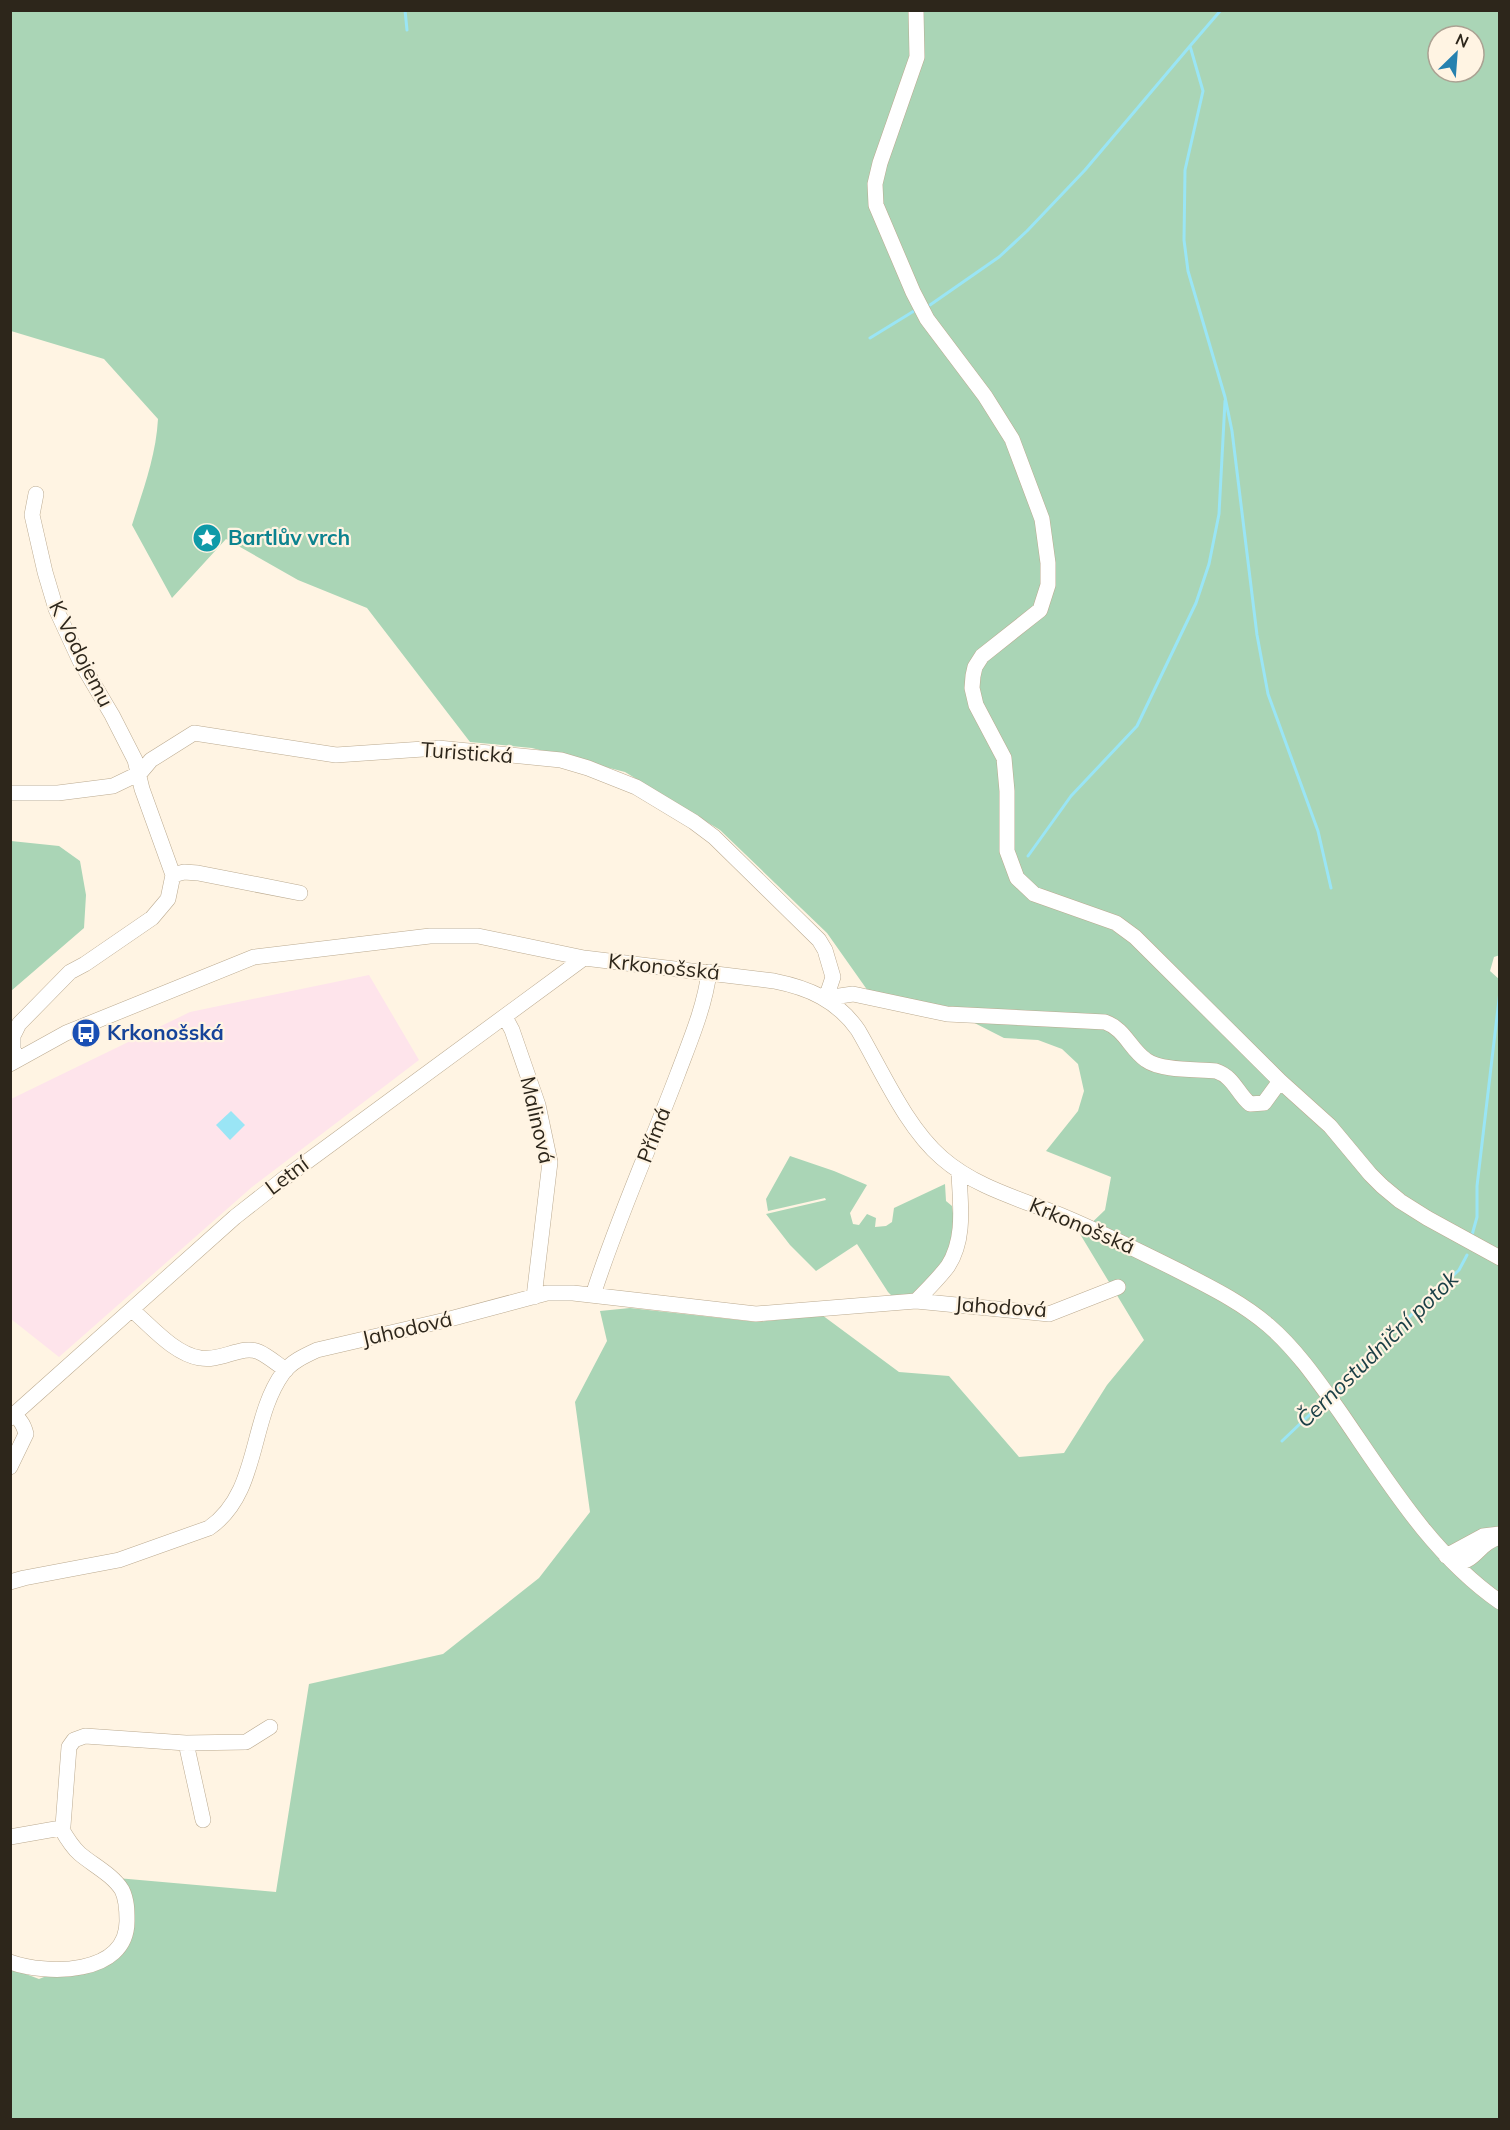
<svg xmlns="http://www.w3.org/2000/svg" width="1510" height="2130" font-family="Mulish,sans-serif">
<rect width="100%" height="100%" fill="#fff4e3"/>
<path fill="#fee4eb" d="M369 975 419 1060 252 1187 59 1357 11 1319V1099L190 1012Z"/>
<path fill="#aad5b6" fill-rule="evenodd" d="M11 11H1499L1500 955 1494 957 1490 971 1500 980 1499 2119H11L10 1968 39 1979 124 1945 117 1878 276 1892 309 1684 443 1654 539 1578 590 1512 575 1402 607 1341 600 1311 630 1308 757 1322 822 1315 899 1372 949 1376 1019 1457 1064 1453 1107 1385 1144 1340 1080 1234 1105 1210 1111 1177 1046 1151 1078 1111 1084 1091 1078 1064 1062 1049 1038 1040 1004 1038 949 1010 868 991 827 933 720 830 625 772 532 748 470 742 367 608 298 580 226 539 172 598 132 525C143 490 156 456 158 419L104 359 11 331ZM1438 36H1474V72H1438Z
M11 841 59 846 80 861 86 895 84 928 11 991Z
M790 1156 834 1171 867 1185 850 1213 853 1224 859 1225 867 1214 876 1218 875 1227 886 1226 892 1222 894 1208 945 1184 946 1201 952 1206 955 1228 949 1256 914 1294 894 1298 888 1292 857 1244 816 1271 790 1245 766 1214 826 1200 825 1198 768 1211 766 1199Z"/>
<path fill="#9ae5f5" d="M231 1111 245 1125 230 1140 216 1125Z"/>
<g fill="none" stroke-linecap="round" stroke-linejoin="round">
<path stroke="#9ae5f5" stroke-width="3" d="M405 10 407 30
M1221 10 1190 46 1203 91 1185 170 1184 240 1188 271 1225 397 1232 431 1257 635 1268 694 1318 831 1331 888
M930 305 999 257 1027 231 1085 170 1190 46
M870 338 914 311
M1028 856 1071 796 1137 726 1196 603 1209 564 1219 514 1225 401
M1472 1235 1477 1217V1186L1500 991
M1332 1395 1352 1380 1372 1352 1459 1270 1467 1255
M1282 1441 1324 1401"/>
<g stroke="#bbaa90" stroke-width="16">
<path id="minor" d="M916 10 917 57 880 163 875 184 876 205 913 292 927 319 985 396 1012 439 1042 519 1048 563V585L1040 610 982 656 975 667 973 676 972 688 976 705 1004 758 1007 791V851L1017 878 1034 894 1116 923 1135 937 1280 1081 1330 1126 1370 1174 1382 1186 1400 1201 1427 1218 1500 1258
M10 793H58L113 786 140 773 151 760 194 733 336 755 438 748 561 760 588 768 636 787 694 822 714 837 819 940 825 950 833 977 826 998
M173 875 184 872 198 873 300 893
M826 998 853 994 947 1014 1105 1022C1125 1029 1130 1049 1146 1060 1161 1071 1197 1069 1216 1071 1234 1077 1237 1093 1250 1104L1264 1103 1280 1081
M505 1017 512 1030 538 1105 550 1162 534 1297
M18 1059 13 1049V1036L19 1024 70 972 85 964 152 918 168 899 173 875 142 789 135 760 112 715 80 661 56 609 45 572 32 515 36 494
M10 1064 66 1033 254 957 430 936H478L584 958 774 981C809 988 837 1000 858 1030 882 1071 906 1127 942 1158 975 1187 1020 1199 1060 1215 1101 1232 1139 1251 1179 1271 1210 1287 1241 1302 1268 1325 1297 1350 1318 1381 1340 1412 1387 1480 1431 1554 1500 1602
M593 1295C617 1220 650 1147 678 1073 690 1041 705 1006 709 972
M916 1301C927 1290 939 1278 948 1266 966 1238 960 1203 959 1172
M132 1310C151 1326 174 1354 200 1358 221 1362 242 1344 259 1352 268 1356 277 1364 286 1370
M10 1413C19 1417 24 1425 26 1434L10 1467
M10 1418 235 1217 286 1177 584 958
M1446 1556 1483 1536 1500 1534
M1455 1564C1479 1559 1477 1545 1497 1538
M10 1582 24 1578 119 1560 209 1528C260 1493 249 1420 283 1373 291 1362 304 1356 317 1350L446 1320 547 1293H573L756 1314 916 1301 1049 1314 1118 1287
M186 1743 246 1742 270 1727
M10 1837 61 1828 63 1826 69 1747 74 1740 85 1736 186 1743 203 1820
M10 1962C46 1975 127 1976 127 1921 127 1911 127 1900 122 1890 113 1875 93 1865 80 1854 72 1847 66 1837 61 1828"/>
</g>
<use href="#minor" stroke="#fff" stroke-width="15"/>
</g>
<defs>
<g id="sight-disc" transform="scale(1.5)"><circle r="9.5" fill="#0f9aa8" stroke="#fff4e3"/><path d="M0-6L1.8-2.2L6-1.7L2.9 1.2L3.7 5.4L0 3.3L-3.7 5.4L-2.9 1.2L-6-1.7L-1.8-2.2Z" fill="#fff"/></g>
<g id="bus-disc" transform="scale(1.5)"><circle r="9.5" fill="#1a4fb4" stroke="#fff4e3"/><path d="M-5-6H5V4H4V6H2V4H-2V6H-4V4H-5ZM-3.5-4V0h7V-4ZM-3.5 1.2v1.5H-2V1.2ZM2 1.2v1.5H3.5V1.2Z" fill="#fff"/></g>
</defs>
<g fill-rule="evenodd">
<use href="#sight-disc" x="207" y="538"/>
<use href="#bus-disc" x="86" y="1033"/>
</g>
<g text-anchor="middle" stroke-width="4.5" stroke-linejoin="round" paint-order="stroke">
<g font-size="21" font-weight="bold" fill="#0d838f" stroke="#fff4e3" text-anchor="start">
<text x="228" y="545">Bartlův vrch</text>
</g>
<g font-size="21" fill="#2d261b" stroke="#fff4e3">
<text transform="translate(81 654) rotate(63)" y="7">K Vodojemu</text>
<text transform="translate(467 753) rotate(4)" y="7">Turistická</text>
<text transform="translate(664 967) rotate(6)" y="7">Krkonošská</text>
<text transform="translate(537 1120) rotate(77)" y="7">Malinová</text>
<text transform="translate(654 1135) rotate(-69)" y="7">Přímá</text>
<text transform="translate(287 1176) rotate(-37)" y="7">Letní</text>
<text transform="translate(1082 1226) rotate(23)" y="7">Krkonošská</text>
<text transform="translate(1001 1307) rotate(4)" y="7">Jahodová</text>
<text transform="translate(407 1329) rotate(-13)" y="7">Jahodová</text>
</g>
<g font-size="21" font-weight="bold" fill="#164399" stroke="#fff4e3" text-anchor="start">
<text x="107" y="1040">Krkonošská</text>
</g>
<g font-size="22" font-style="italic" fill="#1c4047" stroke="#fff4e3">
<text transform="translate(1377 1349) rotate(-44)" y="8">Černostudniční potok</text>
</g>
</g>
<rect width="1510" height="2130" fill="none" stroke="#2d261b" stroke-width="24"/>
<g transform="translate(1456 54) rotate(25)"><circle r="28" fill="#fff4e3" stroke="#aba293" stroke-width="1.5"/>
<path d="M0-4.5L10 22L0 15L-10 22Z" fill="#2681af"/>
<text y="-9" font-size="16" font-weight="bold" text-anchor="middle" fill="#2d261b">N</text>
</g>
</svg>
